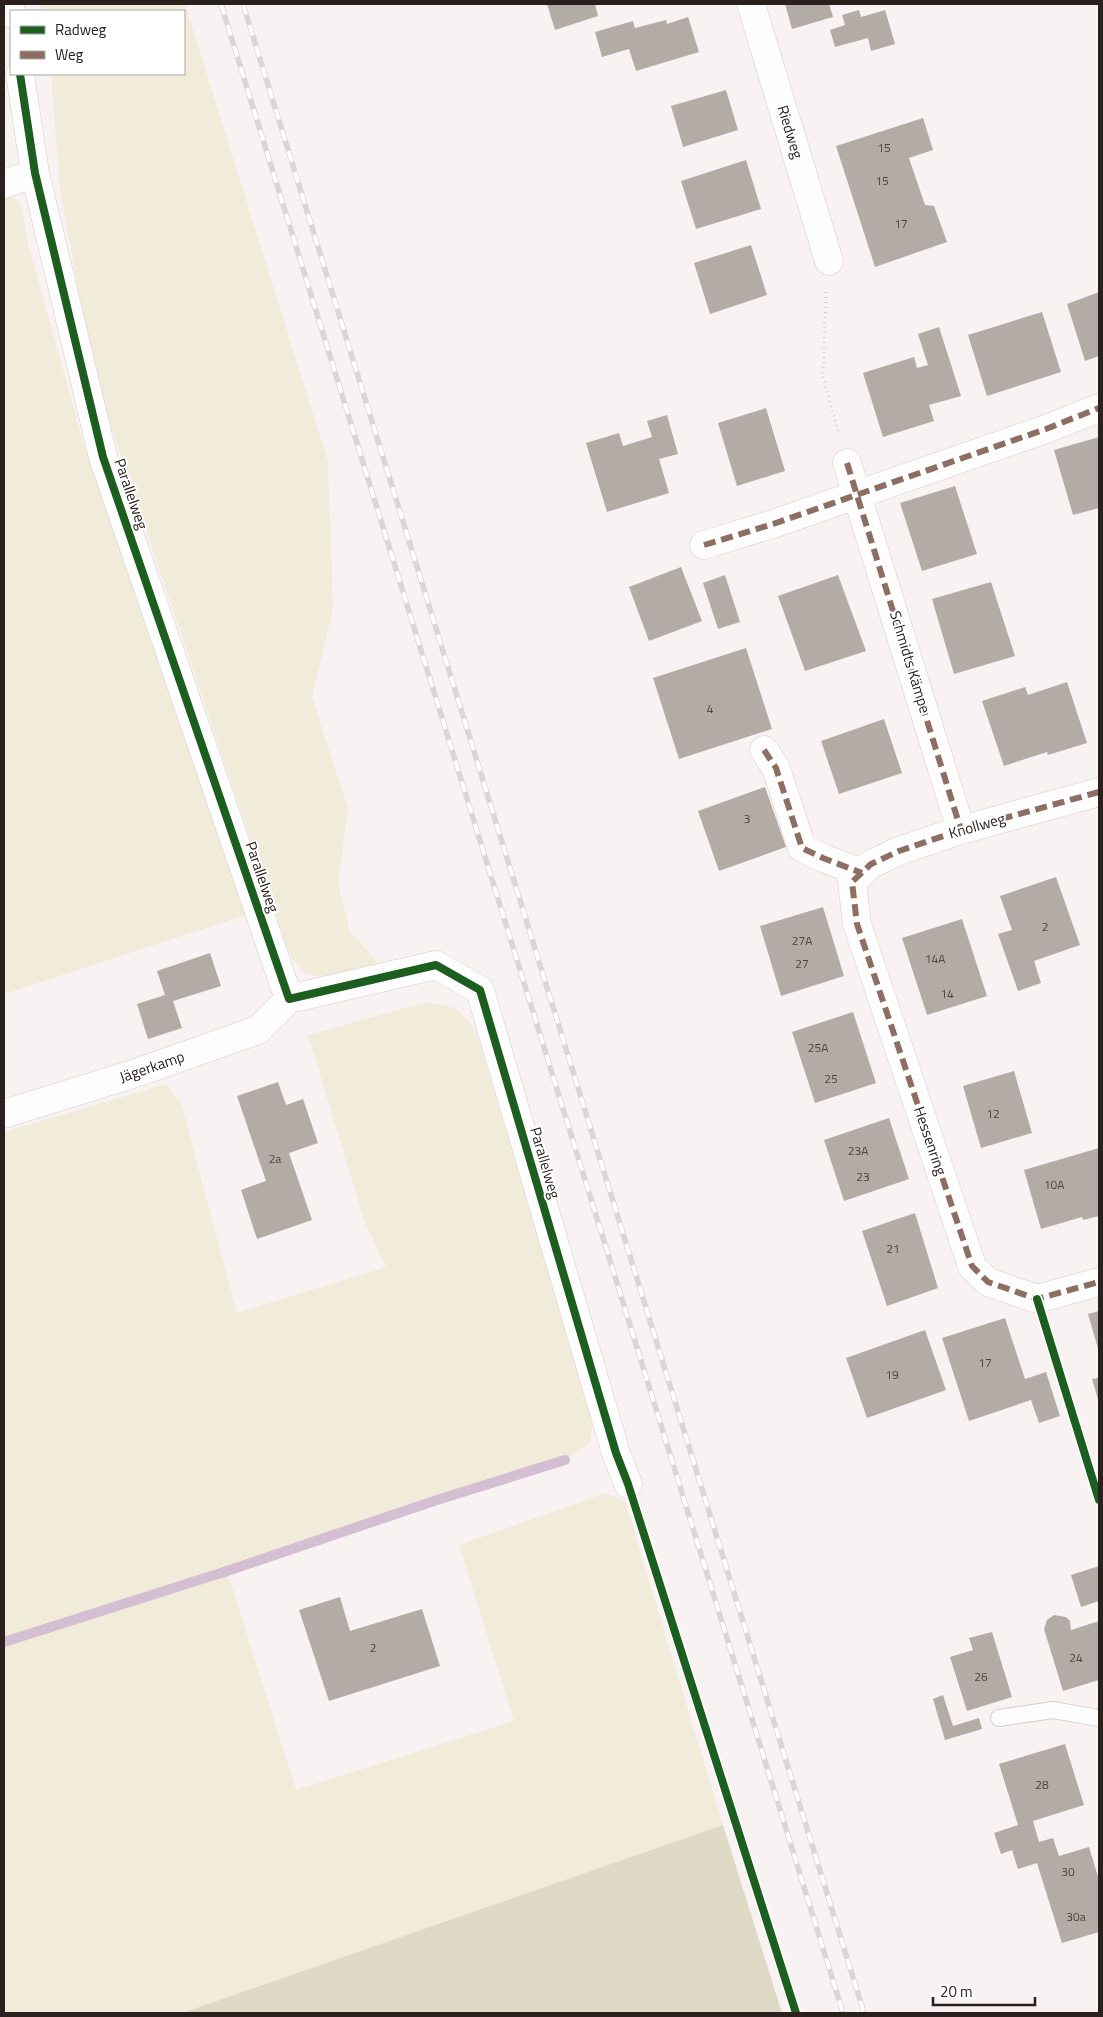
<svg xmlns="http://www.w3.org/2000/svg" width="1103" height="2017" font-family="'Titillium Web',sans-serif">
<rect width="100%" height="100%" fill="#f8f2f2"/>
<path fill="#f1ecd9" d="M39 4H185L328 462 333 609 312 697 348 809 338 883 350 932 378 962 337 979 306 974 290 956 94 376 60 190 51 74H184V11H41Z
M4 195 20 201 29 247 85 449 246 915 4 994Z
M427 1002 455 1008 475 1028 593 1420 590 1443 565 1460 437 1500 227 1571 296 1790 514 1721 459 1545 606 1493 625 1501 723 1825 182 2013H4V1132L166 1084 181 1103 237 1313 386 1267 365 1223 308 1035Z"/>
<path fill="#ded9c4" d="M723 1825 782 2013H182Z"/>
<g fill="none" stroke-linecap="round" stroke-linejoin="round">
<path stroke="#d4bed1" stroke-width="10" d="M4 1642 227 1571 437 1500 565 1460"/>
</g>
<path fill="#b3aca6" d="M547 4H595L598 16 555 30Z
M785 4H829L833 17 792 29Z
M859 10 861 17 885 10 895 44 871 51 868 38 835 47 830 30 845 25 842 15Z
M688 17 699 52 636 71 629 49 602 57 595 32 633 21 635 28 666 20 667 24Z
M726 90 738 130 683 147 671 106Z
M923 118 933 150 909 158 925 205 934 206 947 242 875 267 836 146Z
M746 160 761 209 696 229 681 181Z
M751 245 767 295 710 314 694 263Z
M1099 292V356L1085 361 1067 304Z
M1042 312 1061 372 987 396 968 335Z
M939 327 961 396 929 405 934 421 883 437 863 373 914 357 917 368 928 365 918 334Z
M766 408 785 471 737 486 718 423Z
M667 415 678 454 659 459 669 493 607 512 586 443 619 433 623 446 652 437 647 421Z
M1099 437V508L1073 515 1054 450Z
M955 486 977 554 922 571 900 503Z
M681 567 702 621 649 641 629 587Z
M725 575 740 622 718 629 703 583Z
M838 575 866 651 805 671 778 596Z
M991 582 1015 656 954 674 932 599Z
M746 648 772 729 679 759 653 678Z
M1067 682 1087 743 1048 755 1047 752 1004 766 982 701 1025 687 1028 695Z
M884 719 902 773 839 794 821 741Z
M765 787 786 847 719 871 698 811Z
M1056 877 1080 945 1034 961 1041 983 1018 991 998 934 1012 930 1000 896Z
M823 907 844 976 781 996 760 926Z
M962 919 987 996 927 1015 902 938Z
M210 953 221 986 173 1001 182 1028 148 1039 137 1004 165 995 157 971Z
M853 1012 876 1083 815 1103 792 1032Z
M1014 1071 1032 1133 981 1148 963 1086Z
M278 1082 286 1105 303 1099 318 1143 289 1153 312 1220 257 1239 241 1190 266 1181 237 1096Z
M889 1118 909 1179 844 1201 824 1140Z
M1099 1148V1216L1083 1220 1082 1217 1041 1229 1024 1170Z
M915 1213 938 1288 887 1306 862 1231Z
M1099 1311V1352L1088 1314Z
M1005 1318 1025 1379 1046 1372 1060 1416 1039 1423 1031 1400 969 1421 942 1338Z
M925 1330 946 1390 867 1418 846 1358Z
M1099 1378V1403L1092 1379Z
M1099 1566V1601L1081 1607 1071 1575Z
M340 1597 350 1631 422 1609 440 1666 329 1701 299 1610Z
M1054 1615 1066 1617 1070 1621 1071 1630 1099 1621V1680L1063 1691 1044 1629 1047 1620Z
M992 1632 1012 1697 967 1711 950 1657 973 1650 969 1638Z
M943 1695 953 1726 979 1718 982 1729 945 1740 933 1699Z
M1065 1744 1084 1805 1033 1821 1039 1842 1053 1838 1059 1856 1089 1847 1099 1880V1932L1062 1943 1037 1863 1018 1869 1012 1850 1001 1854 994 1833 1018 1825 999 1764Z"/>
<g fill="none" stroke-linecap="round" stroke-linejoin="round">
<g stroke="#d4cccb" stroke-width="18">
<path id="lane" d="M999 1718 1053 1710 1099 1718"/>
</g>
<g stroke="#d4cccb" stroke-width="29">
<path id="street" d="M10 4 11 14
M751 4 829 261
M20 74 35 173 103 457 289 999 436 965 480 990 616 1453 628 1484
M4 184 35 173
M847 463 961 830
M704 545 773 524 1046 429 1099 408
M764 750 776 768 802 848 823 858 862 873
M1099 792 961 830 899 851 871 864 852 882 857 924 972 1266 988 1282 1037 1299 1099 1282
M4 1114 136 1073 258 1030 289 999"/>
</g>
<path stroke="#d3d1d1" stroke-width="3" stroke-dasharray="1 4" stroke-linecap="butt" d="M826 292 823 377 839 434
M1098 1497H1099"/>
<use href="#lane" stroke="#fefdfd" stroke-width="16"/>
<use href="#street" stroke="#fefdfd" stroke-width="28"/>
<g stroke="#d8d6d6" stroke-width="5.5">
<path id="rail" d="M221 4 843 2013
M243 4 864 2013"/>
</g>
<use href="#rail" stroke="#fff" stroke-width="4" stroke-dasharray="11" stroke-linecap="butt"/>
<path stroke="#8d6e63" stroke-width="6" stroke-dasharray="12 6" stroke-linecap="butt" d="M847 463 961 830
M704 545 773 524 1046 429 1099 408
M764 750 776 768 802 848 823 858 862 873
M1099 792 961 830 899 851 871 864 852 882 857 924 972 1266 988 1282 1037 1299 1099 1282"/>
<g stroke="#fff" stroke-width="11">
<path id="cycleway" d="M20 74 35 173 103 457 289 999 436 965 480 990 616 1453 628 1484 796 2013
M1037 1299 1099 1500"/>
</g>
<use href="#cycleway" stroke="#1b5e20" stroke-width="8"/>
</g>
<g text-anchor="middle" stroke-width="4" stroke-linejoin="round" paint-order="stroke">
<g font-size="12" fill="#4c4340">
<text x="884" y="152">15</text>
<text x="882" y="185">15</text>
<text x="901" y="228">17</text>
<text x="710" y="713">4</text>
<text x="747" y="823">3</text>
<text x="1045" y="931">2</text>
<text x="802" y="945">27A</text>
<text x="935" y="963">14A</text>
<text x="802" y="968">27</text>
<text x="947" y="998">14</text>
<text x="818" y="1052">25A</text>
<text x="831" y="1083">25</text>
<text x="993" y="1118">12</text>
<text x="858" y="1155">23A</text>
<text x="275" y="1163">2a</text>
<text x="863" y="1181">23</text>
<text x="1054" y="1189">10A</text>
<text x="893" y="1253">21</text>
<text x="985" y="1367">17</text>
<text x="892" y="1379">19</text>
<text x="373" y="1652">2</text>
<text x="1076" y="1662">24</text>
<text x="981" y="1681">26</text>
<text x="1042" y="1789">28</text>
<text x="1068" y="1876">30</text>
<text x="1076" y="1921">30a</text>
</g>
<g font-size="15" fill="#2a201e" stroke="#fff">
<text transform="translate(790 132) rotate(73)" y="5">Riedweg</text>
<text transform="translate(131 494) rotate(71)" y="5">Parallelweg</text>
<text transform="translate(910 662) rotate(73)" y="5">Schmidts Kämpe</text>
<text transform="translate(977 826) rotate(-16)" y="5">Knollweg</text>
<text transform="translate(262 877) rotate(71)" y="5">Parallelweg</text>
<text transform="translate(152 1067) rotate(-19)" y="5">Jägerkamp</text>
<text transform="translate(930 1141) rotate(71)" y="5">Hessenring</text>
<text transform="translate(545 1163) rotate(74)" y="5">Parallelweg</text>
</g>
</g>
<rect width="1103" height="2017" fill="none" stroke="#2a201e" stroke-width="10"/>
<rect x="10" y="10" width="175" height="65" fill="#ffffff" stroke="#aaa6a5"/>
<rect x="20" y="26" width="25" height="8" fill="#1b5e20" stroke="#aaa6a5"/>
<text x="55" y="35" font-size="15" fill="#2a201e">Radweg</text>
<rect x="20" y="51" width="25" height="8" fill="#8d6e63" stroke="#aaa6a5"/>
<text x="55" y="60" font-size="15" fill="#2a201e">Weg</text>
<path d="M933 1997v8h102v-8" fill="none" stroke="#2a201e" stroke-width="2.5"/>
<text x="940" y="1997" font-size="15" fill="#2a201e" stroke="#ffffff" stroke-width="4" paint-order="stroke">20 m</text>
</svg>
